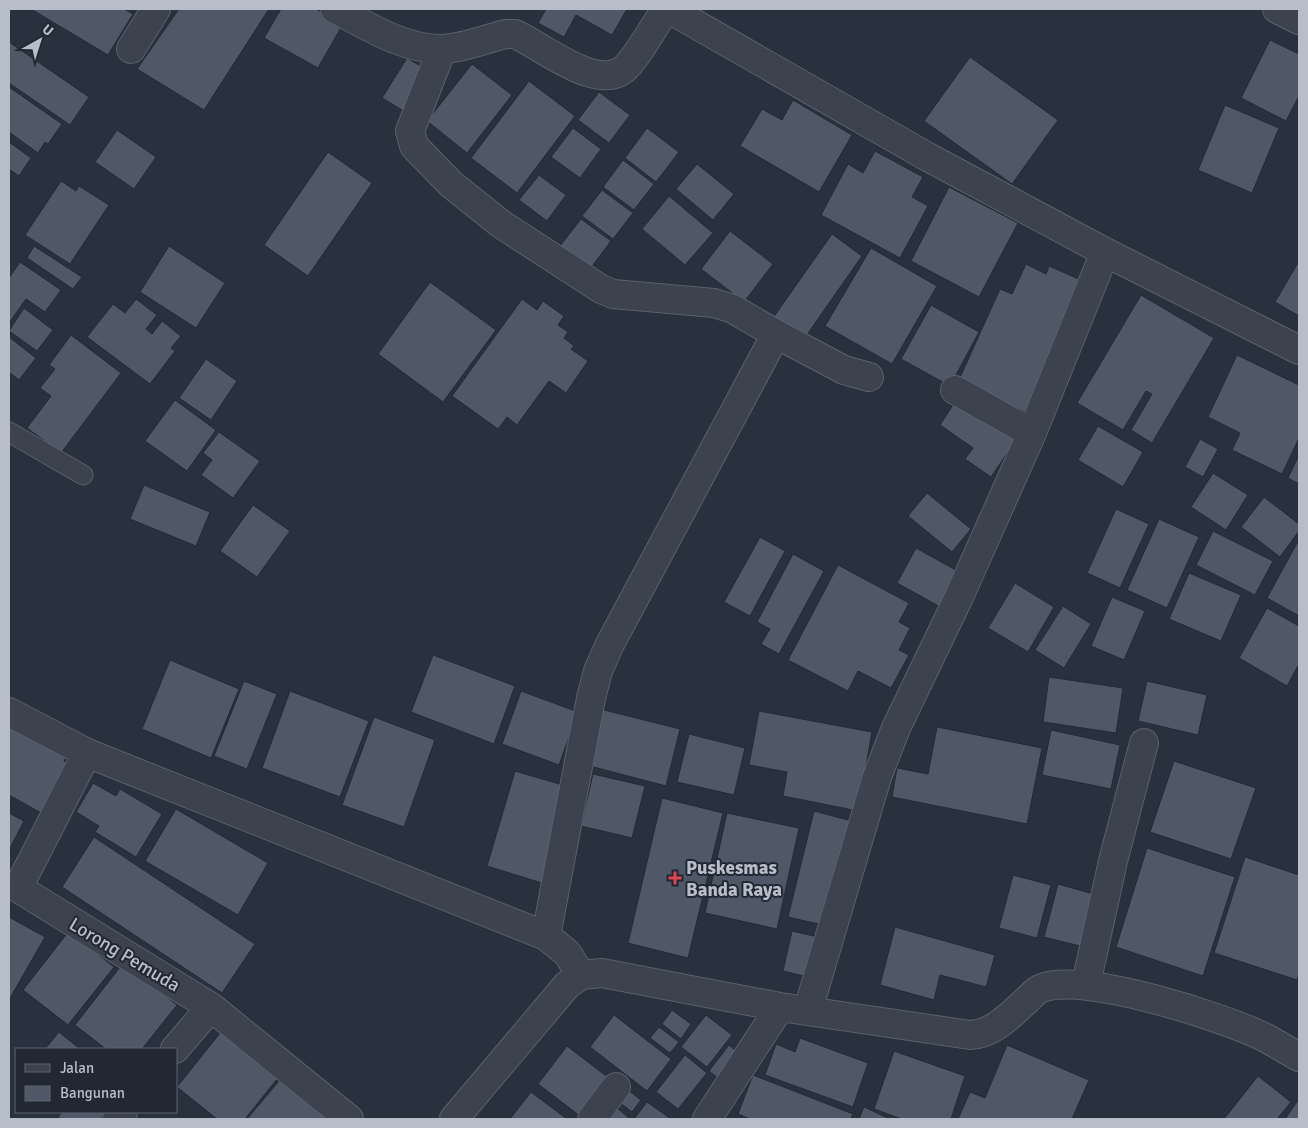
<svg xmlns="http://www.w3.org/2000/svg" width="1308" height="1128" font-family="Signika,sans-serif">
<rect width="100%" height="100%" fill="#28313e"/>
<path fill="#4f5866" stroke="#232a35" d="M31 9H124L133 14 108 55Z
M179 9H269L204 110 137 69Z
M281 9H316L343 24 318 68 264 38Z
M546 9H627L612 35 576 15 564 37 538 23Z
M1270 40 1299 54V96L1286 121 1241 98Z
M9 42 89 97 70 125 9 83Z
M970 57 1058 120 1012 184 924 121Z
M407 58 432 73 407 113 382 98Z
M472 64 512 95 467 153 427 121Z
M529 81 575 116 517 193 471 158Z
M9 87 62 124 48 144 45 142 38 153 9 132Z
M599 92 630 115 609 143 578 120Z
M793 100 852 135 819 192 740 146 762 109 782 120Z
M1225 105 1279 128 1252 193 1198 170Z
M573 128 601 149 580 178 551 157Z
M647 128 679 152 656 182 625 158Z
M117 130 156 157 134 189 95 162Z
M9 142 31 158 19 176 9 169Z
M875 151 923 177 912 197 928 206 900 258 821 215 848 164 863 173Z
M328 152 372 183 308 276 264 245Z
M623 160 654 184 634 210 603 187Z
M697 164 734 194 713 220 676 189Z
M539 175 566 195 547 221 519 200Z
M61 181 76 191 79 186 109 205 70 264 25 235Z
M949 187 1018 223 979 297 911 261Z
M602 190 633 213 613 239 582 216Z
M669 196 713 233 685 265 642 229Z
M581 219 611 241 590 269 560 246Z
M730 231 773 264 744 302 701 269Z
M832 234 862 256 804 339 773 318Z
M34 246 82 277 73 289 27 258Z
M169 246 225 283 196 328 140 292Z
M871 248 937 286 892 364 825 326Z
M1299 261V316L1275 302Z
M20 262 61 290 45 312 26 299 9 323V278Z
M1026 264 1046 274 1049 266 1090 284 1032 415 958 382 1000 289 1012 294Z
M430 282 496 330 443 402 378 354Z
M1141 295 1214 338 1152 443 1131 430 1152 394 1146 391 1123 430 1077 403Z
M136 299 157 315 146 329 152 334 162 321 181 336 171 348 175 351 150 384 87 337 113 304 125 313Z
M522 299 537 310 543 301 564 316 558 325 568 332 564 338 574 346 571 349 588 361 566 393 549 381 517 425 507 417 498 429 452 396Z
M931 305 979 332 950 386 901 359Z
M24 308 53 330 37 351 9 331Z
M71 335 121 373 61 453 27 428 51 396 40 388 55 369 49 365Z
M9 337 36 358 19 380 9 372Z
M1237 355 1299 385V438L1282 474 1232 450 1240 433 1208 417Z
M206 359 237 381 211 420 179 398Z
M960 394 1020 434 991 477 965 459 973 448 940 425Z
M175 400 216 430 187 471 145 441Z
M1098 426 1143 452 1123 487 1078 460Z
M219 432 260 461 233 498 201 475 212 460 203 453Z
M1200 439 1218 449 1203 477 1185 467Z
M1299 455V484L1288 478Z
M1213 473 1248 495 1226 530 1191 507Z
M144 485 210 512 196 546 130 519Z
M927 493 971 529 952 552 908 516Z
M1264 497 1299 524V531L1280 557 1241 527Z
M253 505 290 531 257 577 220 551Z
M1116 509 1149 524 1120 588 1087 573Z
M1159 519 1199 537 1167 608 1127 590Z
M1213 531 1273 561 1255 595 1196 565Z
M760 537 785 551 750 616 724 602Z
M1297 543 1299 544V616L1267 598Z
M916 548 963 574 944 609 897 583Z
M793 554 824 571 779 654 761 644 770 629 757 622Z
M838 565 909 603 899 622 910 628 899 650 909 655 891 688 858 671 848 691 788 660Z
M1189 573 1241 595 1221 641 1169 619Z
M1015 583 1054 607 1028 652 988 628Z
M1112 597 1145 611 1124 660 1091 646Z
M1063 606 1091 624 1064 668 1035 650Z
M1267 608 1299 626V664L1287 686 1239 658Z
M433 655 515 686 494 744 411 712Z
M170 660 239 689 211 758 142 729Z
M1049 677 1123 688 1116 733 1043 722Z
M244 681 277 694 247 769 214 756Z
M1147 681 1207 695 1198 735 1138 721Z
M290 691 369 721 340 797 262 768Z
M521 691 578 712 559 765 502 744Z
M600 709 680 729 666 786 586 765Z
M759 711 872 732 858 811 783 796 787 772 749 765Z
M374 717 435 740 404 827 342 805Z
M9 718 69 752 64 761 71 764 43 814 9 795Z
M937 727 1042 748 1027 824 892 797 897 768 928 774Z
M1051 730 1120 745 1111 789 1042 775Z
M689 734 745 748 734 795 677 782Z
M1174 761 1256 788 1231 859 1150 832Z
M515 771 573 788 545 884 487 866Z
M593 774 645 786 632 838 581 826Z
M93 783 116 796 120 789 162 814 136 857 95 832 99 826 76 812Z
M662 798 723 813 688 958 628 943Z
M176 809 268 863 238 915 145 861Z
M814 811 852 821 827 926 788 917Z
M9 813 24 821 10 848 9 847Z
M727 813 799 828 777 929 705 913Z
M94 837 255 944 222 993 62 887Z
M1147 848 1235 877 1203 976 1116 947Z
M1245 857 1299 875V974L1297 980 1214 953Z
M1013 875 1051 885 1037 938 999 928Z
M1058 884 1097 895 1084 947 1044 937Z
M9 917 45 937 9 1000Z
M895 927 995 955 986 987 940 975 934 1000 880 985Z
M69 931 114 967 68 1025 23 990Z
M792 931 818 937 808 977 783 971Z
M124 962 177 1005 142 1049H106L75 1025Z
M672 1010 691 1024 681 1039 662 1024Z
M614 1015 671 1059 647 1091 590 1047Z
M706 1015 732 1035 707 1067 681 1047Z
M228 1023 285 1069 245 1119H217L177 1087Z
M659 1027 679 1042 670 1053 650 1038Z
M59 1032 80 1049H45Z
M800 1038 868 1063 853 1107 765 1075 776 1044 795 1052Z
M729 1045 744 1057 724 1083 709 1071Z
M1007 1045 1089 1080 1072 1119H958L970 1092 985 1098Z
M567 1046 614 1082 584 1119 538 1084Z
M894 1051 965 1076 951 1119H902L874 1109Z
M685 1055 707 1073 678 1109 656 1092Z
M284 1075 331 1115 327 1119H247Z
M753 1075 853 1114 851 1119H750L738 1114Z
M1258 1076 1291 1102 1277 1119H1224Z
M628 1090 641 1100 632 1112 619 1102Z
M531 1092 567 1119H510Z
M1299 1099V1119H1285Z
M647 1102 671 1119H634Z
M864 1107 890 1119H859Z
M617 1108 628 1117 627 1119H608Z
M62 1112H107L101 1119H61L58 1117Z"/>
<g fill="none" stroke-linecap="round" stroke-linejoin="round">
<g stroke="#5a616c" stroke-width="21">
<path id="lane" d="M9 432 83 475"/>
</g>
<g stroke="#5a616c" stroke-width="30">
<path id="street" d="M335 9C368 26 403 49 441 49 459 49 487 39 505 34H515C542 46 597 92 624 69 637 58 655 24 666 9
M669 9 926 156 1105 252 1299 350
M1277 9 1299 20
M131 49 156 9
M442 49 410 131 414 146 451 184 501 224 601 289 613 294 714 303 733 309 776 334 610 644 598 671 591 698 546 936
M776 334 844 370 869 377
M955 390 1032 433 1105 252
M9 712 87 753 546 936 567 953 581 975
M87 753 18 888 211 1007 349 1119
M1086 984 1113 861 1144 743
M808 1010 877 777 896 728 959 597 1032 433
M175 1049 211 1007
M117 1119 123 1112
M454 1119 567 985 581 975 602 973 780 1007 970 1035C994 1034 1010 1015 1027 1000 1031 996 1036 990 1042 988 1084 972 1224 1017 1266 1038 1277 1044 1288 1051 1299 1057
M592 1119 616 1087
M707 1119 780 1007"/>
</g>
<use href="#lane" stroke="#3c434e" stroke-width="19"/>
<use href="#street" stroke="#3c434e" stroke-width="28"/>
</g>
<path fill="#e0444e" stroke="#212833" stroke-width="2" d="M672.5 870.5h5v5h5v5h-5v5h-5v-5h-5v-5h5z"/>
<g text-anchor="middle" stroke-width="4" stroke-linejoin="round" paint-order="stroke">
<g font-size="19" font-weight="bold" fill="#b8bec9" stroke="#212833" text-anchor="start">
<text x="686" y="874">Puskesmas<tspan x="686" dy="22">Banda Raya</tspan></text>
</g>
<g font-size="19" fill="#b8bec9" stroke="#212833">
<text transform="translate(125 954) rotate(31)" y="7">Lorong Pemuda</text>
</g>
</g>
<rect width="1308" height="1128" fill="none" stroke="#b8bec9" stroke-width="20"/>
<rect x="15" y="1048" width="162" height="65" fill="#212833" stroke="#5d646f"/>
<rect x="25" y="1064" width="25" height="8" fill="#3c434e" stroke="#5d646f"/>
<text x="60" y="1073" font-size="15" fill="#b8bec9">Jalan</text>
<rect x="25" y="1086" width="25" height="15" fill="#4f5866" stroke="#5d646f"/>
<text x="60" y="1098" font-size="15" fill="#b8bec9">Bangunan</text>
<g transform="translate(40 40) rotate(39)" stroke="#212833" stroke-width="4" paint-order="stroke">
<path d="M0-4L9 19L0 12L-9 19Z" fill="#b8bec9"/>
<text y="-8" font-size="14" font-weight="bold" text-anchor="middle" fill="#b8bec9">U</text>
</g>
</svg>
